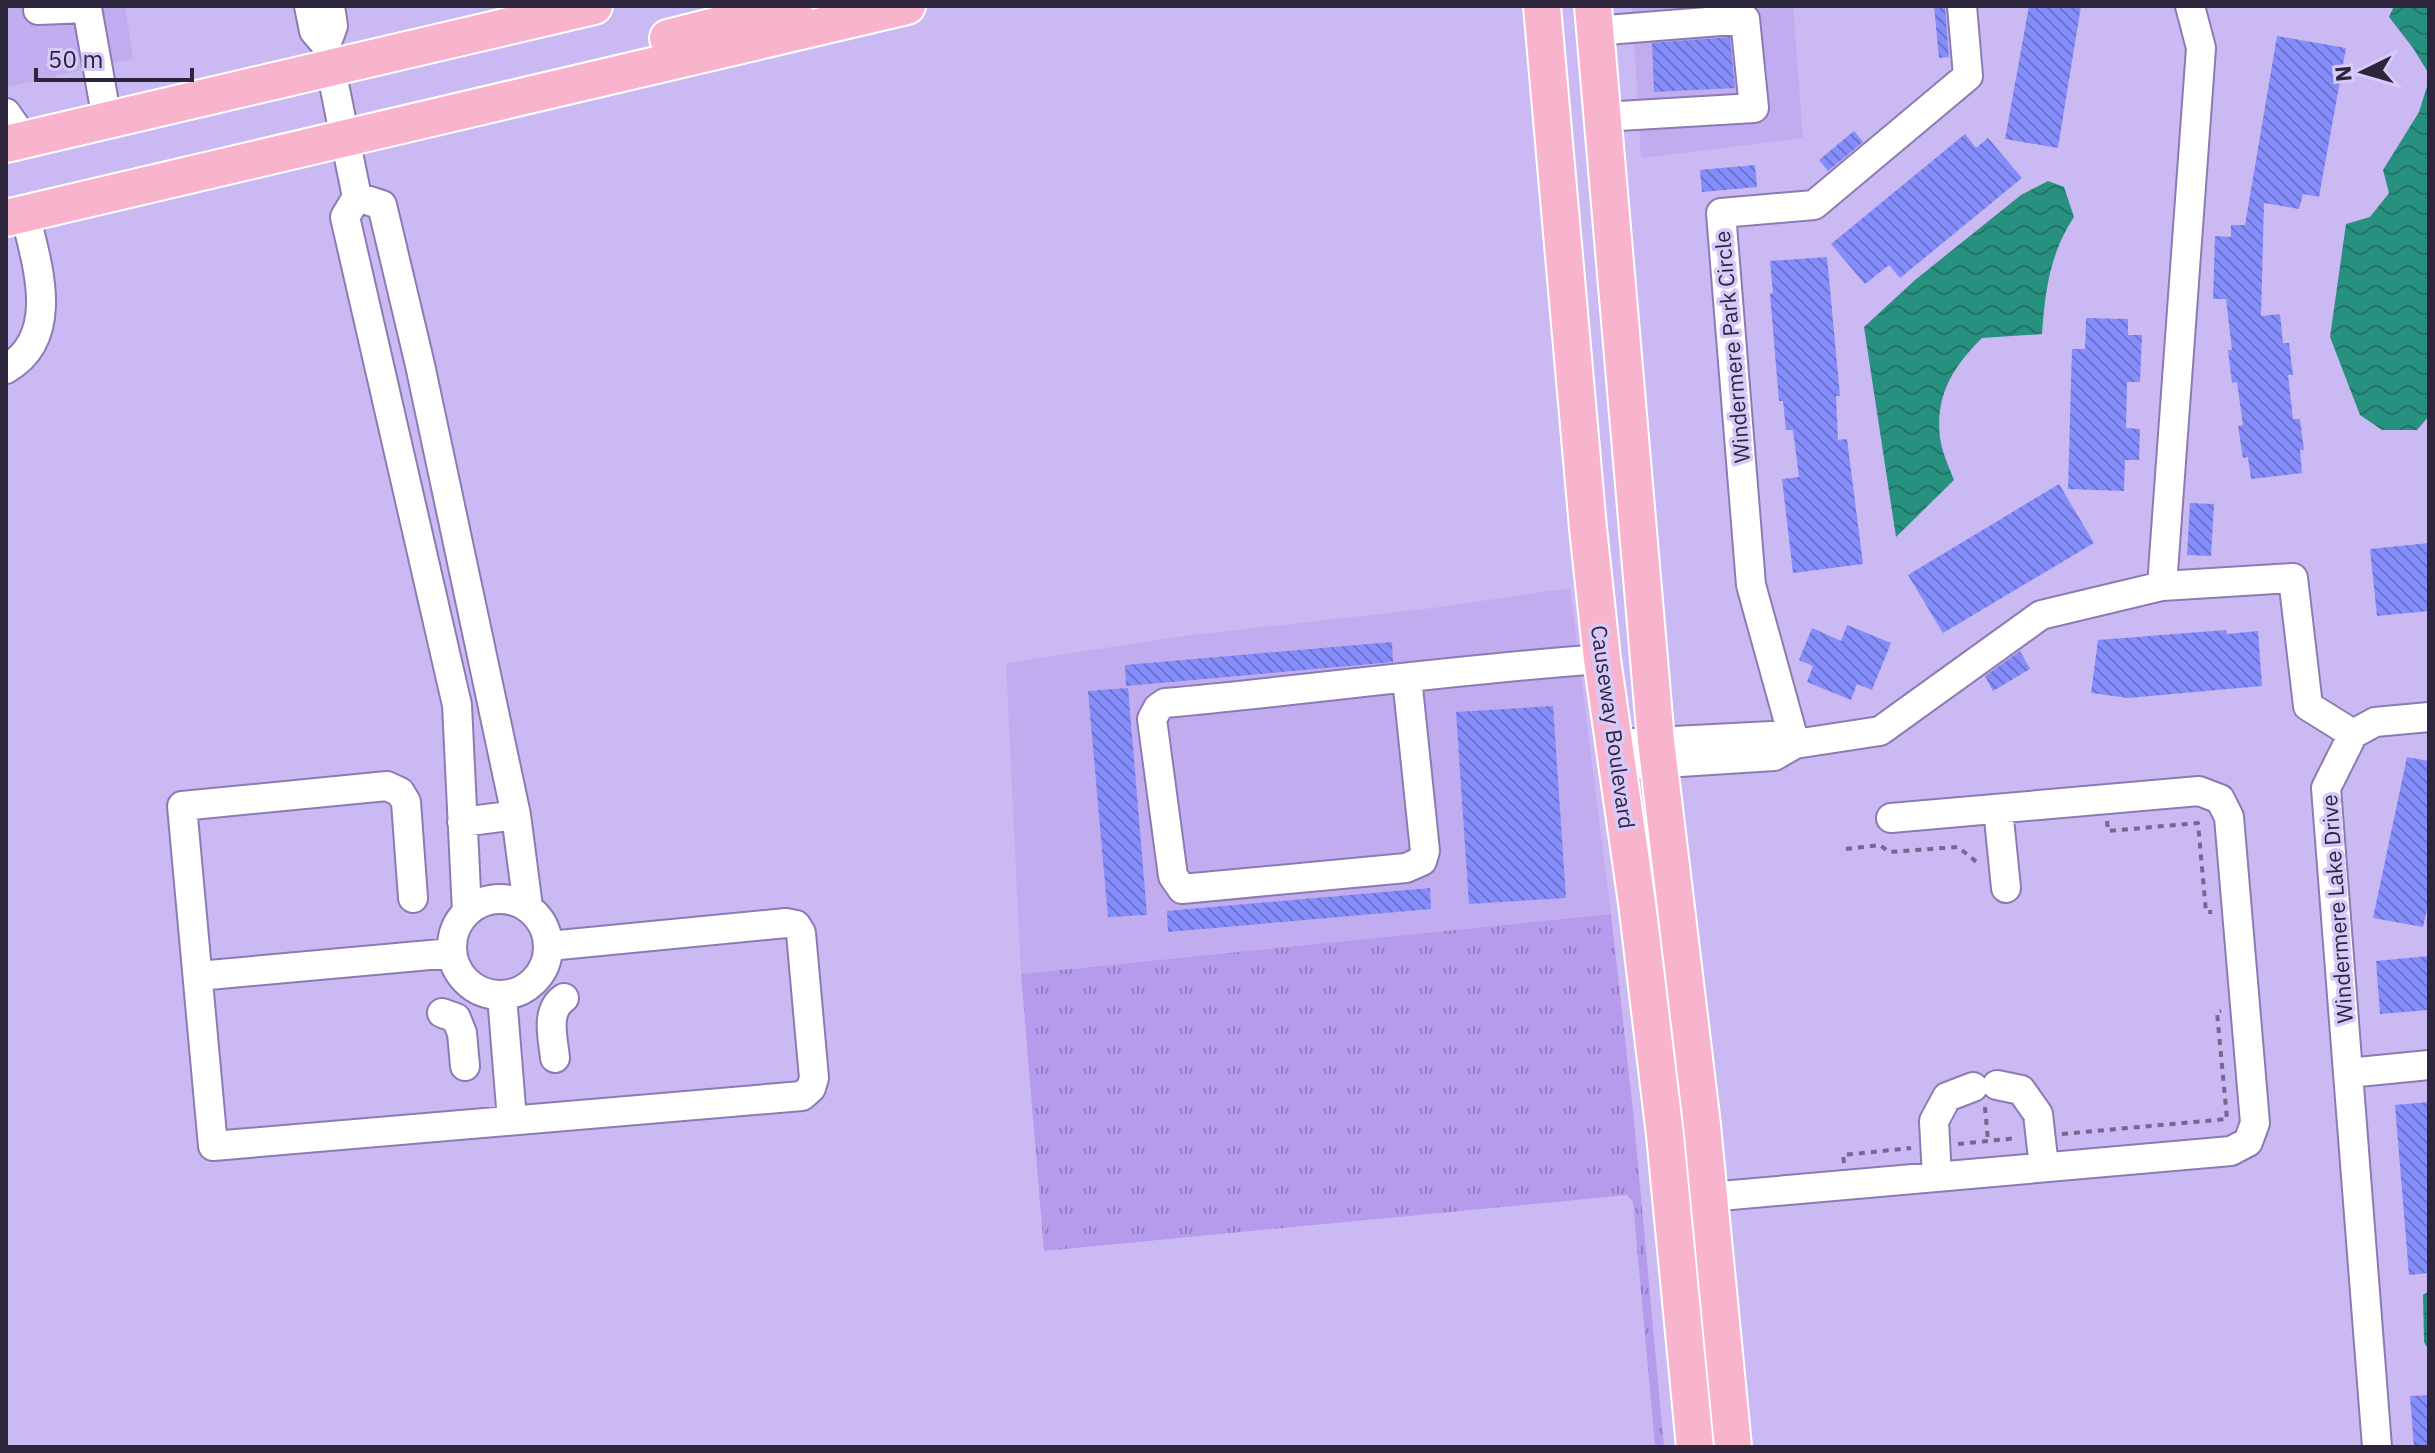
<svg xmlns="http://www.w3.org/2000/svg" width="2435" height="1453" font-family="'IBM Plex Sans',sans-serif">
<defs>
<pattern id="grass-tufts" width="24" height="20" patternUnits="userSpaceOnUse" patternTransform="scale(2)"><rect width="24" height="20" fill="#b69bed"/><path d="M3 7l-1-3M5 7V3M7 7l1-3M15 17l-1-3M17 17v-4M19 17l1-3" fill="none" stroke="#947ec1"/></pattern>
<pattern id="water-waves" width="16" height="10" patternUnits="userSpaceOnUse" patternTransform="scale(2)"><rect width="16" height="10" fill="#28907e"/><path d="M0 5q4-4 8 0t8 0" fill="none" stroke="#237568"/></pattern>
<pattern id="building-back-hatch" width="6" height="6" patternUnits="userSpaceOnUse" patternTransform="scale(2)"><rect width="6" height="6" fill="#858dfb"/><path d="M-1 5l2 2M0 0l6 6M5-1l2 2" fill="none" stroke="#6d73cc"/></pattern>
</defs>
<rect width="100%" height="100%" fill="#cbb9f4"/>
<path fill="#c0acee" d="M6 6H125L133 59 6 87Z
M1632 6H1793L1803 138 1641 158Z
M1570 588 1611 914 1021 974 1006 663 1191 635 1433 608Z"/>
<path fill="url(#grass-tufts)" d="M1611 914 1633 1110 1664 1447H1655L1633 1202 1627 1195 1044 1251 1021 974Z"/>
<path fill="url(#water-waves)" d="M2394 6H2429V74L2413 48 2389 17Z
M2429 80V416L2417 430H2382L2360 415 2330 337 2346 224 2370 217 2389 193 2383 170 2419 112Z
M2048 181 2064 187 2074 217C2050 253 2045 291 2042 334L1982 338C1953 367 1935 395 1940 438 1942 452 1949 467 1954 480L1896 537 1864 327 1915 280 2021 195Z
M2429 1291V1351L2424 1342 2423 1295Z"/>
<path fill="url(#building-back-hatch)" d="M1934 6H1945L1949 57 1939 58Z
M2029 6H2081L2058 148 2005 139Z
M2277 36 2346 48 2319 197 2303 194 2299 209 2264 203 2261 316 2280 314 2283 343H2289L2293 375H2288L2293 419H2300L2304 450H2300L2302 473 2251 479 2248 457 2243 458 2238 426 2243 425 2237 382 2232 383 2228 350H2232L2226 299H2213L2215 236 2231 237V225H2245Z
M1730 37 1735 88 1654 92 1652 43Z
M1854 131 1863 142 1828 171 1819 160Z
M1965 134 1976 148 1988 138 2022 178 1900 278 1889 265 1865 284 1831 244Z
M1755 165 1757 187 1702 192 1700 170Z
M1827 257 1840 396H1836L1838 440 1847 439 1863 564 1793 573 1782 479 1799 477 1793 430H1786L1783 401H1779L1770 294 1773 293 1770 261Z
M2086 318 2128 319V335H2142L2140 382H2127L2126 428 2140 429 2139 460H2125L2124 491 2068 489 2072 349H2085Z
M2059 484 2094 543 1943 633 1908 575Z
M2190 503 2214 504 2211 556 2187 555Z
M2429 543V611L2377 616 2370 549Z
M1847 625 1891 643 1872 690 1857 684 1851 700 1807 682 1813 666 1799 660 1812 628 1841 641Z
M2226 630 2227 634 2258 631 2262 686 2128 698 2091 693 2098 640Z
M1392 642 1393 662 1126 686 1125 665Z
M2020 651 2030 669 1993 691 1985 676Z
M1128 688 1147 915 1108 917 1088 691Z
M1553 706 1566 898 1469 904 1456 712Z
M2407 757 2429 761V901L2423 927 2373 918Z
M1430 888 1431 909 1168 932 1167 911Z
M2429 956V1010L2380 1014 2376 961Z
M2429 1102V1273L2409 1275 2395 1105Z
M2429 1395V1447H2414L2410 1396Z"/>
<g fill="none" stroke-linecap="round" stroke-linejoin="round">
<g stroke="#8c7bb2" stroke-width="32">
<path id="minor" d="M309 6 314 31 326 45 357 197 345 217 457 705 467 912
M38 10 87 8 107 120
M1594 31 1745 19 1754 108 1602 117
M326 45 333 26 330 6
M6 113 24 139
M357 197 382 205 420 365 516 815 528 907
M6 369C62 337 37 264 25 214
M2162 586 2201 48 2190 6
M1407 678 1425 851 1422 861 1406 868 1182 889 1173 876 1152 719 1158 708 1165 703C1311 690 1456 669 1602 659
M1615 744 1772 736 1795 744
M1795 744 1751 585 1721 213 1814 205 1968 76 1962 6
M1618 766 1774 756 1795 744 1880 731 2041 615 2162 586 2293 578 2308 706 2353 734
M1998 809 2006 888
M462 822 516 815
M413 898 406 802 400 792 387 786 182 806 213 1146 802 1096 811 1088 814 1078 801 933 796 925 786 923 549 946
M452 947a48 48 0 1 1 96 0a48 48 0 1 1-96 0Z
M198 976 452 953
M502 996 512 1120
M442 1013 456 1018 462 1033 465 1066
M555 1058C553 1038 545 1011 564 998
M2348 1073 2326 788 2353 734 2375 722 2429 717
M1997 1085 2021 1090 2038 1114 2044 1167
M1937 1177 1934 1121 1947 1097 1973 1087
M1709 1197 2231 1151 2248 1142 2255 1123 2229 817 2220 799 2199 791 1891 818
M2377 1447 2348 1073 2429 1065"/>
</g>
<g stroke="#fff" stroke-width="40">
<path id="major" d="M1542 6 1588 528 1602 659 1637 903 1665 1135 1695 1447
M1593 6 1656 741 1702 1125 1733 1447
M668 38 794 6
M6 144 594 6
M6 218 907 6"/>
</g>
<path stroke="#746890" stroke-width="4" stroke-dasharray="6 6" stroke-linecap="butt" d="M2107 821 2108 831 2198 823 2206 912H2212
M1846 849 1880 845 1889 852 1958 847 1979 864
M1985 1107 1988 1141
M2062 1134 2227 1119 2217 1012 2221 1011
M1958 1144 2017 1138
M1844 1163 1843 1155 1911 1148"/>
<use href="#minor" stroke="#fff" stroke-width="28"/>
<use href="#major" stroke="#f9b4cd" stroke-width="36"/>
</g>
<g text-anchor="middle" stroke-width="7" stroke-linejoin="round" paint-order="stroke">
<g font-size="22" fill="#2c253c" stroke="#d7c9f9">
<text transform="translate(1732 347) rotate(-95)" y="8">Windermere Park Circle</text>
<text transform="translate(1613 727) rotate(82)" y="8">Causeway Boulevard</text>
<text transform="translate(2337 909) rotate(-94)" y="8">Windermere Lake Drive</text>
</g>
</g>
<rect width="2435" height="1453" fill="none" stroke="#2c253c" stroke-width="16"/>
<g transform="translate(2363 72) rotate(265)" stroke="#d7c9f9" stroke-width="6" paint-order="stroke">
<path d="M0-6L14 30L0 20L-14 30Z" fill="#2c253c"/>
<text y="-12" font-size="22" font-weight="bold" text-anchor="middle" fill="#2c253c">N</text>
</g>
<path d="M36 68v12h156v-12" fill="none" stroke="#2c253c" stroke-width="4"/>
<text x="48" y="68" font-size="24" fill="#2c253c" stroke="#d7c9f9" stroke-width="6" paint-order="stroke">50 m</text>
</svg>
